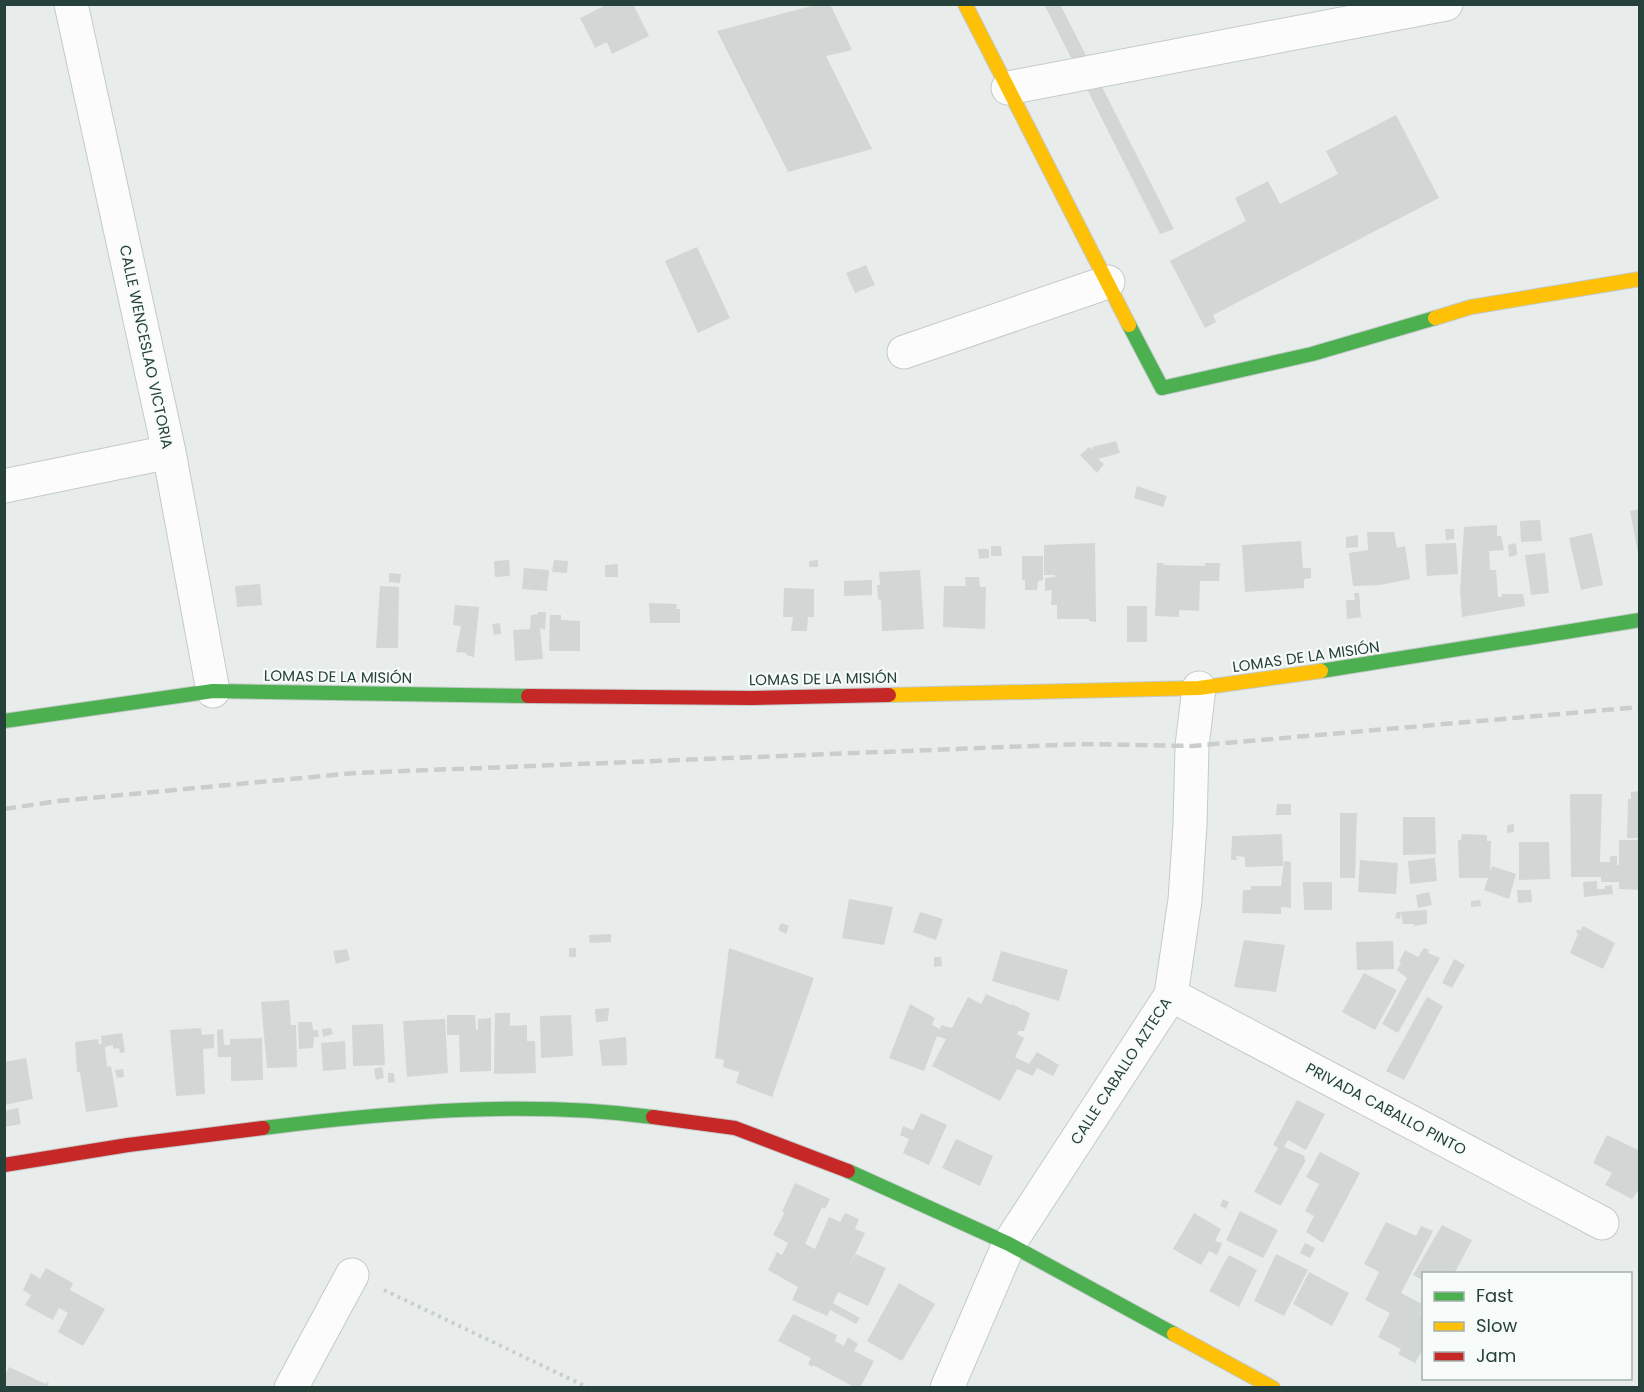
<svg xmlns="http://www.w3.org/2000/svg" width="1644" height="1392" font-family="Poppins,sans-serif">
<rect width="100%" height="100%" fill="#e8edeb"/>
<path fill="#d2d6d5" d="M608 4H633L649 36 612 54 607 42 595 48 580 18Z
M819 4H830L852 50 826 56 872 149 788 172 717 31Z
M1044 4H1060L1174 229 1160 234Z
M1396 115 1439 198 1213 315 1216 322 1205 328 1170 261 1246 221 1235 198 1268 181 1280 204 1338 174 1326 151Z
M697 247 730 318 698 333 665 261Z
M866 265 875 285 855 293 846 273Z
M1116 441 1120 453 1098 459 1104 464 1097 473 1080 455 1089 447 1093 450 1092 447Z
M1137 486 1167 496 1163 507 1134 498Z
M1640 509V553H1638L1630 511Z
M1540 520 1542 541 1521 542 1520 521Z
M1497 525V536H1501L1504 550 1489 551 1490 570H1496L1498 597H1502V594H1523L1525 606 1462 617 1460 591 1464 527Z
M1445 529H1454V539L1446 540Z
M1367 532H1394L1397 548 1405 546 1410 579 1380 585 1353 586 1349 553 1368 550Z
M1592 533 1603 585 1581 590 1569 538Z
M1358 535V547L1346 548V537Z
M1301 541 1303 568H1311V578L1304 579V588L1245 592 1242 545Z
M1095 543 1096 622 1089 621V619H1057V605H1051L1052 590 1045 591V578L1055 577V575H1044V545Z
M1456 543 1458 574 1427 576 1425 544Z
M1516 543 1517 555 1509 557 1508 545Z
M991 546H1001L1002 556H991Z
M978 549H989V558L979 559Z
M1545 553 1549 593 1531 595 1525 555Z
M1022 556H1043V580L1038 581 1037 590H1025V581L1022 580Z
M509 560 510 576 495 577 494 561Z
M554 560 568 561 567 573 552 572Z
M818 560V567H809V561Z
M1157 563H1164L1163 565 1205 566V563H1220L1219 581H1200L1199 611 1179 610V617L1155 616Z
M618 564V577H605V565Z
M524 568 549 570 547 591 522 589Z
M920 570 924 629 882 631 881 600 878 599 877 585H880L879 572Z
M389 573 401 574 400 583 389 582Z
M965 577H979L980 587H986L985 629 943 627 944 586H966Z
M872 580V595L844 596V581Z
M260 584 262 605 237 607 235 586Z
M380 586 399 587 398 648H376Z
M784 588 814 589V617H808L807 631H791L793 617H783Z
M1354 593H1359L1361 617 1347 619 1346 600H1355Z
M649 603 677 604 676 609H680V623H650Z
M455 605 479 607 474 657 466 655 467 653 456 652 461 626 453 625Z
M1127 606H1147V642H1127Z
M538 612H546L545 630 540 628 543 659 515 661 513 630 530 629 531 615 538 614Z
M550 615H561V620L580 621V651H549Z
M500 623 501 634 494 635 492 624Z
M1640 791V838H1627L1628 799H1631V792Z
M1570 794H1602L1600 862H1610V856H1617V865H1619V840H1640V890L1619 889V882H1601V877H1571Z
M1277 804H1291V815H1276Z
M1340 813H1357L1355 878H1340Z
M1403 817H1435L1436 854 1403 855Z
M1514 824V832L1507 833V825Z
M1282 834 1283 866 1245 867V857L1236 856 1237 860H1231L1232 836Z
M1462 834 1487 835V841H1491L1490 872 1492 866 1516 874 1509 899 1484 890 1488 878H1459L1458 840H1461Z
M1519 842H1549L1550 879 1519 880Z
M1435 858 1437 881 1410 884 1408 861Z
M1360 860 1398 863 1396 894 1358 892Z
M1284 861 1291 862V908L1281 907V914L1242 913 1243 890H1251V886H1281Z
M1597 881V889H1605V886L1612 885 1613 894 1584 897 1583 882Z
M1303 882H1332V910H1304Z
M1517 890H1531L1532 902 1518 903Z
M1429 892 1432 905 1418 908 1416 895Z
M849 899 893 907 884 945 842 938Z
M1480 900 1481 906 1471 907V901Z
M1427 910V924L1414 926V924H1403L1401 912 1400 919 1395 918 1397 912Z
M920 912 943 919 936 940 913 932Z
M781 923 789 926 786 934 778 930Z
M1583 926 1615 943 1603 969 1570 953 1578 934 1576 932 1578 929 1580 931Z
M611 934V942L590 943 589 935Z
M1244 940 1285 945 1276 992 1234 987Z
M1393 941 1394 969 1357 970 1356 942Z
M569 948H576V957H569Z
M729 948 814 978 772 1097 736 1083 739 1072 723 1067 724 1060 715 1058Z
M1424 948 1429 950 1428 953 1440 958 1398 1033 1382 1024 1407 978 1397 970 1401 963 1399 962 1405 950 1418 957Z
M347 949 350 960 336 964 333 951Z
M1001 951 1068 970 1059 1001 992 981Z
M934 957H941L942 966 934 967Z
M1454 959 1465 965 1452 988 1442 983Z
M1364 973 1397 990 1375 1030 1342 1012Z
M986 994 1011 1005 1012 1004 1030 1013 1024 1031H1019L1017 1034 1024 1038 1015 1057 1029 1064 1037 1052 1059 1065 1053 1076 1037 1068 1033 1076 1017 1069 1000 1101 932 1066 946 1039 937 1036 924 1071 889 1058 910 1004 935 1018 932 1025 940 1029 941 1025 952 1028 968 997 981 1004Z
M1427 997 1443 1006 1404 1080 1386 1071Z
M289 1000 291 1025H296L297 1067 267 1068 261 1002Z
M609 1008 608 1021 596 1022 595 1009Z
M495 1013H510V1026L527 1025V1041H535L536 1073 494 1074Z
M447 1015H475L476 1030H478V1019L491 1018V1071L460 1072 459 1035H447Z
M571 1015 573 1056 541 1058 540 1016Z
M445 1019 448 1073 407 1077 403 1021Z
M298 1022H312L313 1030H318L319 1037H314L313 1048 299 1049Z
M383 1024 385 1065 353 1066 352 1025Z
M201 1028 202 1035 214 1034V1048L203 1049 205 1094 176 1096 170 1030Z
M331 1028 333 1034 323 1037 322 1029Z
M223 1029 224 1045H230V1039L262 1038 263 1080 231 1081V1057H218L217 1030Z
M122 1033 125 1052 120 1053 119 1048 113 1049V1045L105 1047 107 1067 111 1066 118 1107 86 1112 80 1072H77L75 1042 98 1039 99 1044H102L101 1036Z
M626 1037 627 1065 602 1066 599 1040Z
M345 1041 346 1069 323 1071 321 1043Z
M26 1058 33 1099 4 1105V1062Z
M382 1067 384 1078 376 1080 374 1069Z
M123 1069 124 1077 117 1078 115 1070Z
M388 1073H394L395 1082 388 1083Z
M1297 1100 1325 1114 1306 1150 1288 1140 1284 1147 1305 1156 1304 1159 1306 1160 1281 1205H1279L1254 1192 1278 1148 1273 1145Z
M18 1108 21 1124 4 1127V1111Z
M921 1113 947 1125 929 1165 903 1153 909 1139 900 1135 903 1126 913 1130Z
M1607 1135 1640 1151V1188L1632 1199 1605 1185 1612 1173 1593 1163Z
M956 1139 993 1156 980 1186 942 1168Z
M1320 1152 1360 1173 1323 1243 1306 1232 1314 1216 1305 1211 1319 1184 1306 1177Z
M795 1183 830 1199 825 1209 822 1207 805 1244 815 1249 829 1217 840 1222 845 1213 859 1219 855 1229 865 1233 849 1267 856 1254 886 1268 868 1306 838 1292 833 1303 860 1318 856 1324 830 1310 827 1316 792 1300 798 1287 768 1270 777 1252 782 1255 788 1243 773 1235 785 1212H782Z
M1223 1199 1229 1202 1226 1209 1220 1206Z
M1240 1211 1278 1230 1263 1258 1226 1240Z
M1194 1213 1221 1229 1215 1241 1222 1243 1217 1255 1209 1251 1201 1265 1173 1249Z
M1386 1222 1416 1236 1421 1226 1433 1231 1401 1293 1424 1305 1420 1313 1424 1315V1352L1422 1351 1415 1363 1398 1354 1401 1349 1378 1337 1390 1313 1365 1300 1379 1272 1364 1264Z
M1442 1225 1472 1240 1454 1274H1424V1281L1413 1275Z
M1305 1243 1315 1248 1310 1258 1300 1253Z
M1276 1254 1308 1270 1284 1316 1254 1301Z
M1229 1255 1257 1270 1239 1307 1209 1291Z
M46 1268 73 1283 70 1290 105 1309 83 1346 58 1332 68 1313 59 1308 53 1320 25 1305 31 1295 23 1290 31 1273 40 1279Z
M1309 1272 1349 1293 1332 1326 1293 1304Z
M899 1283 935 1304 902 1361 867 1341Z
M793 1314 837 1335 835 1341 844 1346 848 1337 858 1344 854 1351 874 1361 860 1388H856L813 1365 812 1367 808 1364 811 1358 778 1341Z
M9 1367 46 1384 47 1382 49 1383 47 1388H4V1377Z"/>
<g fill="none" stroke-linecap="round" stroke-linejoin="round">
<g stroke="#c5cac8" stroke-width="35">
<path id="street" d="M71 4 169 452 213 691
M1008 88 1446 4
M904 352 1108 282
M4 486 169 452
M1171 995 1602 1223
M291 1388 352 1275
M947 1388 1009 1244 1171 995 1185 900 1190 825 1192 746 1199 688"/>
</g>
<g stroke="#c3cac8" stroke-width="16">
<path id="fast" d="M1129 325 1162 388 1312 354 1435 318
M1321 671 1640 620
M4 721 213 691 528 696
M263 1128C392 1112 524 1100 653 1117
M848 1171 1009 1244 1174 1334"/>
</g>
<g stroke="#c3cac8" stroke-width="16">
<path id="slow" d="M965 4 1129 325
M1435 318 1471 307 1640 279
M889 695 1199 688 1321 671
M1174 1334 1273 1388"/>
</g>
<g stroke="#c3cac8" stroke-width="16">
<path id="jam" d="M528 696 752 698 889 695
M653 1117 735 1128 848 1171
M4 1165 128 1145 263 1128"/>
</g>
<path stroke="#c7cecd" stroke-width="4" stroke-dasharray="3 4.5" stroke-linecap="butt" d="M384 1290 589 1388"/>
<use href="#street" stroke="#fcfcfc" stroke-width="33"/>
<use href="#fast" stroke="#4caf50" stroke-width="14"/>
<use href="#slow" stroke="#ffc107" stroke-width="14"/>
<use href="#jam" stroke="#c62828" stroke-width="14"/>
<path stroke="#c9cdcc" stroke-width="4.5" stroke-dasharray="12 6" stroke-linecap="butt" d="M4 809 58 801 355 773 1081 744 1192 746 1640 707"/>
</g>
<g text-anchor="middle" stroke-width="4.5" stroke-linejoin="round" paint-order="stroke">
<g font-size="15" fill="#25413a" stroke="#f7fbf9">
<text transform="translate(146 347) rotate(78)" y="5">CALLE WENCESLAO VICTORIA</text>
<text transform="translate(1306 657) rotate(-8)" y="5">LOMAS DE LA MISIÓN</text>
<text transform="translate(338 677) rotate(1)" y="5">LOMAS DE LA MISIÓN</text>
<text transform="translate(823 679) rotate(-1)" y="5">LOMAS DE LA MISIÓN</text>
<text transform="translate(1121 1071) rotate(-57)" y="5">CALLE CABALLO AZTECA</text>
<text transform="translate(1386 1109) rotate(28)" y="5">PRIVADA CABALLO PINTO</text>
</g>
</g>
<rect width="1644" height="1392" fill="none" stroke="#25413a" stroke-width="12"/>
<rect x="1422" y="1272" width="210" height="108" fill="#f7fbf9" stroke="#a3b1ad" stroke-width="1.5"/>
<rect x="1434" y="1292" width="30" height="9" fill="#4caf50" stroke="#a3b1ad" stroke-width="1.5"/>
<text x="1476" y="1302" font-size="18" fill="#25413a">Fast</text>
<rect x="1434" y="1322" width="30" height="9" fill="#ffc107" stroke="#a3b1ad" stroke-width="1.5"/>
<text x="1476" y="1332" font-size="18" fill="#25413a">Slow</text>
<rect x="1434" y="1352" width="30" height="9" fill="#c62828" stroke="#a3b1ad" stroke-width="1.5"/>
<text x="1476" y="1362" font-size="18" fill="#25413a">Jam</text>
</svg>
